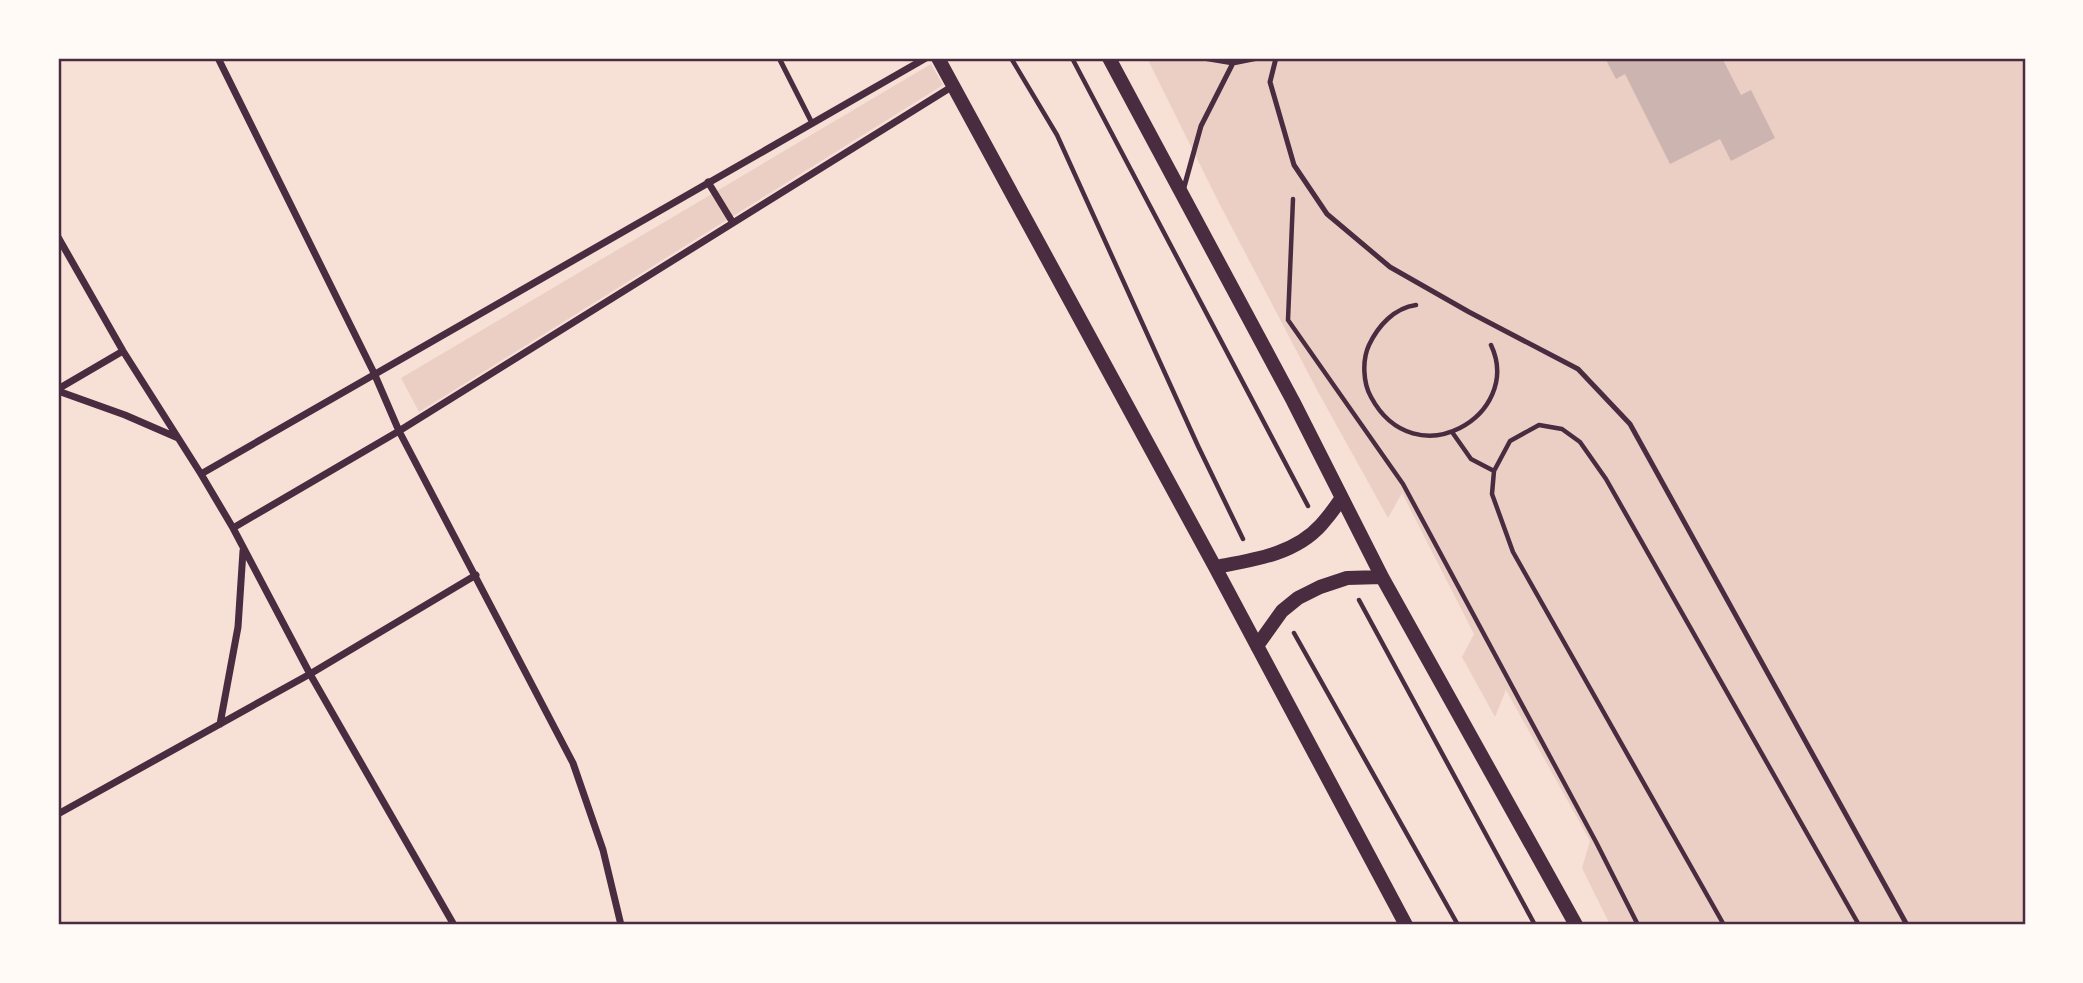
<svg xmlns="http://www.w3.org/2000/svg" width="2083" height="983" font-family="'PT Serif',serif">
<rect width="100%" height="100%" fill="#f7e1d7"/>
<path fill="#ebcfc5" d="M1147 58H2025V925H1610L1582 868 1590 841 1506 690 1495 717 1462 657 1474 634 1402 493 1388 518 1317 390 1218 201Z
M931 64 943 85 419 412 401 378Z"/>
<path fill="#ccb4b1" d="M1605 58H1722L1741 95 1751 90 1775 138 1731 161 1720 139 1670 164 1625 74 1616 79Z"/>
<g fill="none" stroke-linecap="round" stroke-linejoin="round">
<path stroke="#4a2c40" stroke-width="4.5" d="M1011 58 1057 135 1198 446 1243 539
M1072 58 1308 506
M1293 199 1288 320 1403 484 1596 842 1638 925
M1416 305C1394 308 1378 326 1369 345 1362 360 1363 383 1371 397 1415 479 1524 415 1491 345
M1452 432 1471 459 1494 471
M1359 600 1535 925
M1294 633 1458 925
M1724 925 1513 552 1492 494 1494 471 1510 441 1539 425 1562 429 1580 442 1606 479 1859 925"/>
<path stroke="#4a2c40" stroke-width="5" d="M779 58 812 123
M1203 58 1233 63 1258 58
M1276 58 1270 82 1294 165 1327 214 1390 267 1469 312 1578 369 1630 424 1907 925
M1183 191 1201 126 1233 63"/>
<path stroke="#4a2c40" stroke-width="7" d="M218 58 374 373 399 431 573 763 603 850 621 925
M708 182 733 223
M58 237 123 351 201 474 233 528 310 674 454 925
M58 389 123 351
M58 391 125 415 178 438
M201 474 926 58
M233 528 399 431 953 86
M220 724 238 627 243 551
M58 814 310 674 476 575"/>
<path stroke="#4a2c40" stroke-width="14" d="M938 58 1215 567 1406 925
M1109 58 1293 401 1382 577 1576 925
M1215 567C1252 560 1294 555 1321 525 1328 517 1335 508 1341 499
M1257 646 1282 611 1298 598 1320 587 1347 578 1382 577"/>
</g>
<rect width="2083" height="983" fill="none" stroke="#fffaf5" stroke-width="119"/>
<rect x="60" y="60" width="1964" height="863" fill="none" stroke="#4a2c40" stroke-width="2.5"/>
</svg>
